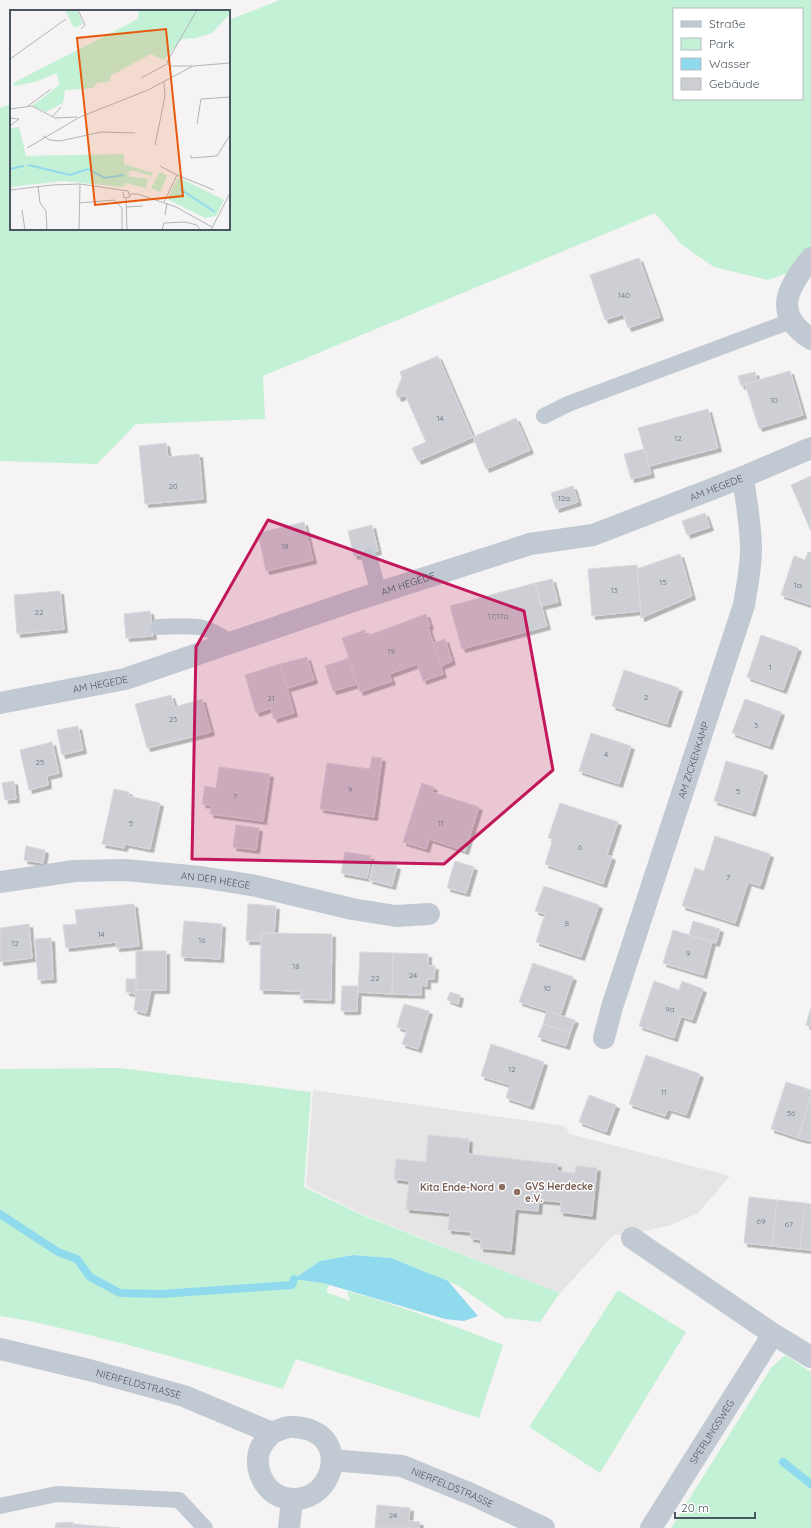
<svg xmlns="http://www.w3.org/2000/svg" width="811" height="1528" font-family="Quicksand,sans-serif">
<defs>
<filter id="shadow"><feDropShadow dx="3.5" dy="3.5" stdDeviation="0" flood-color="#0004"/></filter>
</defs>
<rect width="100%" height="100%" fill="#f5f3f3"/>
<path fill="#e6e4e5" d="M313 1090 565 1126 570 1134 730 1176 698 1213 671 1225 628 1235H614L560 1293 362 1214 306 1186Z"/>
<path fill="#c3f1d5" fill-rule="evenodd" d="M280 0H811V260L806 266 768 280 714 267 681 244 655 213 263 376 265 419 136 424 97 464 0 461V108L11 104V229H229V20ZM674 9H802V99H674Z
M120 1068 311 1092 304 1187 362 1215 560 1293 540 1322 505 1318 457 1285 391 1258 353 1255 320 1261 295 1278 333 1276 326 1292 350 1301 347 1291C401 1306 450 1324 503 1345L479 1418 296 1359 283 1389C219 1370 155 1351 89 1335 60 1328 30 1320 0 1316V1069Z
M618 1290 686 1332 600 1473 529 1427Z
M785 1355 811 1372V1528H671L771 1368Z"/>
<path fill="#90daee" d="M353 1255 391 1258 448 1281 478 1316 464 1321 445 1319 323 1283 294 1279 320 1261Z"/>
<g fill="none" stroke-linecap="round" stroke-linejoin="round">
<path stroke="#90daee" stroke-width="8" d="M0 1214 58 1252 77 1259 90 1277 120 1293 161 1294 292 1285 294 1279
M783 1462 811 1484"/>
</g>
<path fill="#cdcfd5" stroke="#d7d9de" filter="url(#shadow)" d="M639 258 660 317 628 328 623 314 605 320 590 275Z
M438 356 473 437 418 461 412 448 426 442 405 395 398 398 396 392 402 377 400 372Z
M790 371 803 415 759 428 745 384Z
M755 372 757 381 741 386 738 376Z
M708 409 718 448 649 466 638 428Z
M516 418 530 450 486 469 473 437Z
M166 443 168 457 199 454 203 499 145 504 139 446Z
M644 449 651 474 631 479 624 454Z
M811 476V531L791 485Z
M573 486 578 502 556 509 551 493Z
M705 513 710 527 687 535 682 521Z
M304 522 313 560 266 571 258 533Z
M372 525 378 551 354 556 348 531Z
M808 552 811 553V605L781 595 794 556 805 560Z
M680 554 692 596 641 618 637 569Z
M637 565 641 611 592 616 588 569Z
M552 579 558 602 541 606 535 583Z
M535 583 547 626 462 649 450 606Z
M60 591 64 629 17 634 14 595Z
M150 611 153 636 126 638 124 614Z
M426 614 430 626 428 627 443 674 423 681 417 664 389 674 392 681 360 692 342 638 365 630 367 636Z
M761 635 798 648 783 690 747 677Z
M445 639 452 661 441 666 433 643Z
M307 657 314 680 288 688 280 664Z
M349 658 357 684 333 691 325 666Z
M280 664 294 713 274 719 271 708 256 713 245 675Z
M624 670 679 688 667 724 612 706Z
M171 695 175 707 202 699 211 732 147 748 135 704Z
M745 699 781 712 769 746 732 733Z
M78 726 83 750 62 755 57 730Z
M591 733 631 746 619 784 579 771Z
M52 742 59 773 47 776 48 785 29 790 20 750Z
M372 757 382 758 374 817 320 809 327 763 370 769Z
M726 761 764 772 752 813 714 801Z
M219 767 270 774 263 821 210 814 212 805 202 804 205 786 216 788Z
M14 781 16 799 5 800 2 783Z
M422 783 434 787 432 792 479 807 465 851 429 839 426 849 403 842Z
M114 789 129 792 128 796 160 803 150 849 125 844 124 848 102 844Z
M560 803 618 822 607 855 612 857 603 884 545 864 553 839 548 838Z
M236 825 259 828 256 850 233 847Z
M715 836 770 854 760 886 748 882 735 923 682 906 695 868 704 871Z
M26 846 45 850 43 863 24 860Z
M345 852 371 856 367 878 341 873Z
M374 860 397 866 392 886 369 880Z
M455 861 474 867 466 893 447 888Z
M544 886 599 905 581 957 536 942 545 914 535 911Z
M134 904 139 946 116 948V942L66 948 63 925 77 924 75 910Z
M248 904 276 906 274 934 261 933V941H246Z
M184 921 222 924 220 959 181 957Z
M693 921 720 929 716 943 689 935Z
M29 924 32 958 0 962V928Z
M673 930 712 942 703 975 663 963Z
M261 933 332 934 331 1000 300 999 301 991 260 990Z
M51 938 53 979 38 980 35 939Z
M136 951H166V990H136Z
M360 952 393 953 392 994 358 992Z
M393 953 428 954V966H435L434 979H427V986L421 985V995L392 994Z
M533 963 573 977 560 1015 519 1002Z
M126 979H136V990H151L146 1013 134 1010 136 994 126 992Z
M654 981 679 990 682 981 703 989 692 1020 681 1016 674 1038 639 1026Z
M342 986H358L357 1011H341Z
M450 992 460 995 458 1004 447 1000Z
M404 1004 429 1011 418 1049 402 1044 407 1030 397 1027Z
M811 1007V1027L806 1025Z
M547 1011 575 1020 570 1033 543 1024Z
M543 1024 570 1033 566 1046 538 1037Z
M491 1044 544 1062 530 1106 506 1098 510 1085 481 1076Z
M646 1055 700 1074 686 1115 668 1109 665 1116 629 1104Z
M786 1082 811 1090V1096L798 1138 771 1129Z
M589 1095 616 1105 606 1132 579 1122Z
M811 1096V1141L798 1138Z
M428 1135 469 1139 468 1154 558 1164 557 1171 575 1173 576 1166 597 1168 592 1216 560 1212 561 1202 539 1200 538 1211 515 1209 511 1251 480 1248 481 1240 470 1238 471 1232 448 1230 450 1213 406 1209 409 1181 394 1179 396 1159 426 1162Z
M749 1197 777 1200 772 1246 744 1243Z
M777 1200 805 1203 800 1249 772 1246Z
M805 1203 811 1204V1250L800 1249Z
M377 1505 410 1508 409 1521 420 1522 419 1528H375Z
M73 1522V1528H55L56 1523Z
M73 1524 120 1528H73Z"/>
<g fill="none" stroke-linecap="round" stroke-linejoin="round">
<path stroke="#c1cad2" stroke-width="16" d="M544 416 568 404 791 321
M369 557 379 593
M158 627C192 626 203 622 231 643
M0 1506 57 1494 179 1500 205 1528"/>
<g stroke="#c1cad2" stroke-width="22">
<path d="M811 258C787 288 772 314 811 339"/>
<path id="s1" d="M0 703 125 679 353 601 530 544 593 535 743 477 811 448"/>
<path id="s2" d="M0 882 74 871 125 870 201 877 256 886 352 909 396 916 429 914"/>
<path id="s3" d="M604 1038 612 1007 744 605C747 586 751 568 751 549 751 525 746 501 743 477"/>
<path d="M632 1238 773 1334"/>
<path id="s4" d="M0 1349 89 1370 184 1396 272 1433C286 1426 295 1425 310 1430 351 1445 329 1508 285 1498 263 1493 251 1464 262 1445 265 1440 269 1437 272 1433"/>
<path id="s5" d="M332 1460 402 1466 471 1494 544 1528"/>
<path d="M289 1528 292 1499"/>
<path id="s6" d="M651 1528 773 1334 811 1357"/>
</g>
</g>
<path fill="#c2185b" fill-opacity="0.2" stroke="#c2185b" stroke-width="3" stroke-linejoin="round" d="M268 520 524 611 553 770 444 864 192 859 196 647Z"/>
<g fill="#8d6e63" stroke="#fff" stroke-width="1.5">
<circle cx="502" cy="1187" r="4"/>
<circle cx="517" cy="1192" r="4"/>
</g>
<g text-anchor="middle" stroke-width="3" stroke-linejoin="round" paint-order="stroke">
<g font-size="8" fill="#6b747e">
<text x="624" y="298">140</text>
<text x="774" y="403">10</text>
<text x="440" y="421">14</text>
<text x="678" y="441">12</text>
<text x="173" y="489">20</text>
<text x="564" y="501">12a</text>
<text x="285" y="549">18</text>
<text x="663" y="585">15</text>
<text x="798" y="588">1a</text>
<text x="614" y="593">13</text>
<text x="39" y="615">22</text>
<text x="498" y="619">17;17a</text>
<text x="391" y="654">19</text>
<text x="770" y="670">1</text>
<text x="646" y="700">2</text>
<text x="271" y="701">21</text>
<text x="173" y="722">23</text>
<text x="756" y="728">3</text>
<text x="606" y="757">4</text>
<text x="40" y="765">25</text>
<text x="350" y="792">9</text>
<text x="738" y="794">5</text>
<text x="235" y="799">7</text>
<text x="131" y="826">5</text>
<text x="441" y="826">11</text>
<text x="580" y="850">6</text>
<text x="728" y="880">7</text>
<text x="567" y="926">8</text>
<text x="101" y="937">14</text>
<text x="202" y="943">16</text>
<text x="15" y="946">12</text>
<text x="688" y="956">9</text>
<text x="296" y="969">18</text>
<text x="413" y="978">24</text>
<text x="375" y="981">22</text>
<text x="547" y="991">10</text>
<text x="670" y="1012">9a</text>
<text x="512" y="1072">12</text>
<text x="664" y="1095">11</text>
<text x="791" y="1116">56</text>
<text x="761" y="1224">69</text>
<text x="789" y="1227">67</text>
<text x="393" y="1518">24</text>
</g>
<g font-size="10" fill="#4a5661" stroke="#fff">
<text dy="4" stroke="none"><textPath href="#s1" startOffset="750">AM HEGEDE</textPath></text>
<text dy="4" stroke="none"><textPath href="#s1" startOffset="426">AM HEGEDE</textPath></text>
<text dy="4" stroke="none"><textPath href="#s1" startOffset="102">AM HEGEDE</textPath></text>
<text dy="4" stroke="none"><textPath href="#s3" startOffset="292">AM ZICKENKAMP</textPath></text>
<text dy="4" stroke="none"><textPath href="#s2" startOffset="217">AN DER HEEGE</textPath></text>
<text dy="4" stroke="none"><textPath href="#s4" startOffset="143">NIERFELDSTRASSE</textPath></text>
<text dy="4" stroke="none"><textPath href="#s6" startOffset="114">SPERLINGSWEG</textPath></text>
<text dy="4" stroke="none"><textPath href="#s5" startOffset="125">NIERFELDSTRASSE</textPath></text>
</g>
<g font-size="10" font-weight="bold" fill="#785e54" stroke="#fff" text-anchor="start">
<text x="525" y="1190">GVS Herdecke<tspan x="525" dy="12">e.V.</tspan></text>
<text x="494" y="1191" text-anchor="end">Kita Ende-Nord</text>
</g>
</g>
<g transform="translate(10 10)">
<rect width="220" height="220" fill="#f5f3f3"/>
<path d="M55 0H67L73 14 64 18ZM129 0H220V7L218 6 202 23 186 28 172 29 154 50 141 44 100 66 101 71 87 73 83 78 55 80 53 93 36 102 22 96 49 75 47 63 25 72 5 76 3 73 128 9ZM9 117 16 146 114 144V154L143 163 141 166 124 161H120L115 163 120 162 118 166 138 169 136 178 115 173 114 177 53 171 0 177V118ZM150 162 157 166 150 182 141 178ZM168 167 214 190 206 206 195 208 159 190 158 188Z" fill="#c3f1d5"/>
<path fill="none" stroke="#90daee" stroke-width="2" d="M18 155 60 165 78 159 95 168 114 165M0 159 14 156M170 179 205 202"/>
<path fill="none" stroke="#b1b4b9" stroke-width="1" d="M68 0 75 15 71 19M0 49 56 9M182 56H160L157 52 187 0M131 68 157 54M18 96 41 79M0 99 22 96 45 108 67 107M42 107 51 97M0 108 9 109 1 115M187 114 191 89 220 87M33 126 40 130 50 131 91 122 125 123M145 135 155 86 154 72M17 138 70 107 138 80 183 56 220 53M181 145V148L207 146 220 125M150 156 167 165M28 176 30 193 36 201 37 220M0 180 42 175 70 174 118 181 120 187 114 188 113 182M120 184H128L166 197 202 217M116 189 117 220M154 192 167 165 204 180M69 193 104 190 112 198V220M116 197 133 196M12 200 15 220M155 205 157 193M69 220 70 174M152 220 154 213 175 212 187 215 190 220M201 220 220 183"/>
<path fill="#e8590c" fill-opacity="0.15" stroke="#e8590c" stroke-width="2" d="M156 19 173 186 85 195 67 28Z"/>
<rect width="220" height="220" fill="none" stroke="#4a5661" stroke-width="2"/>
</g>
<rect x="673" y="8" width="130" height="92" fill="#ffffff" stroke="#b7bbc0"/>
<rect x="681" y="21" width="20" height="6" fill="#c1cad2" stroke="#b7bbc0"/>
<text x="709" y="28" font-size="12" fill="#4a5661">Straße</text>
<rect x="681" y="38" width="20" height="12" fill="#c3f1d5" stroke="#b7bbc0"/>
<text x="709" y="48" font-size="12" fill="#4a5661">Park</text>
<rect x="681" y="58" width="20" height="12" fill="#90daee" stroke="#b7bbc0"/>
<text x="709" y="68" font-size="12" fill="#4a5661">Wasser</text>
<rect x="681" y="78" width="20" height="12" fill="#cdcfd5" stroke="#b7bbc0"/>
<text x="709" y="88" font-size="12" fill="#4a5661">Gebäude</text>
<path d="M675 1512v6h80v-6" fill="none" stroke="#4a5661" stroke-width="2"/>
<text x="681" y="1512" font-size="12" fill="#4a5661" stroke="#ffffff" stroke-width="3" paint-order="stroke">20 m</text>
</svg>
